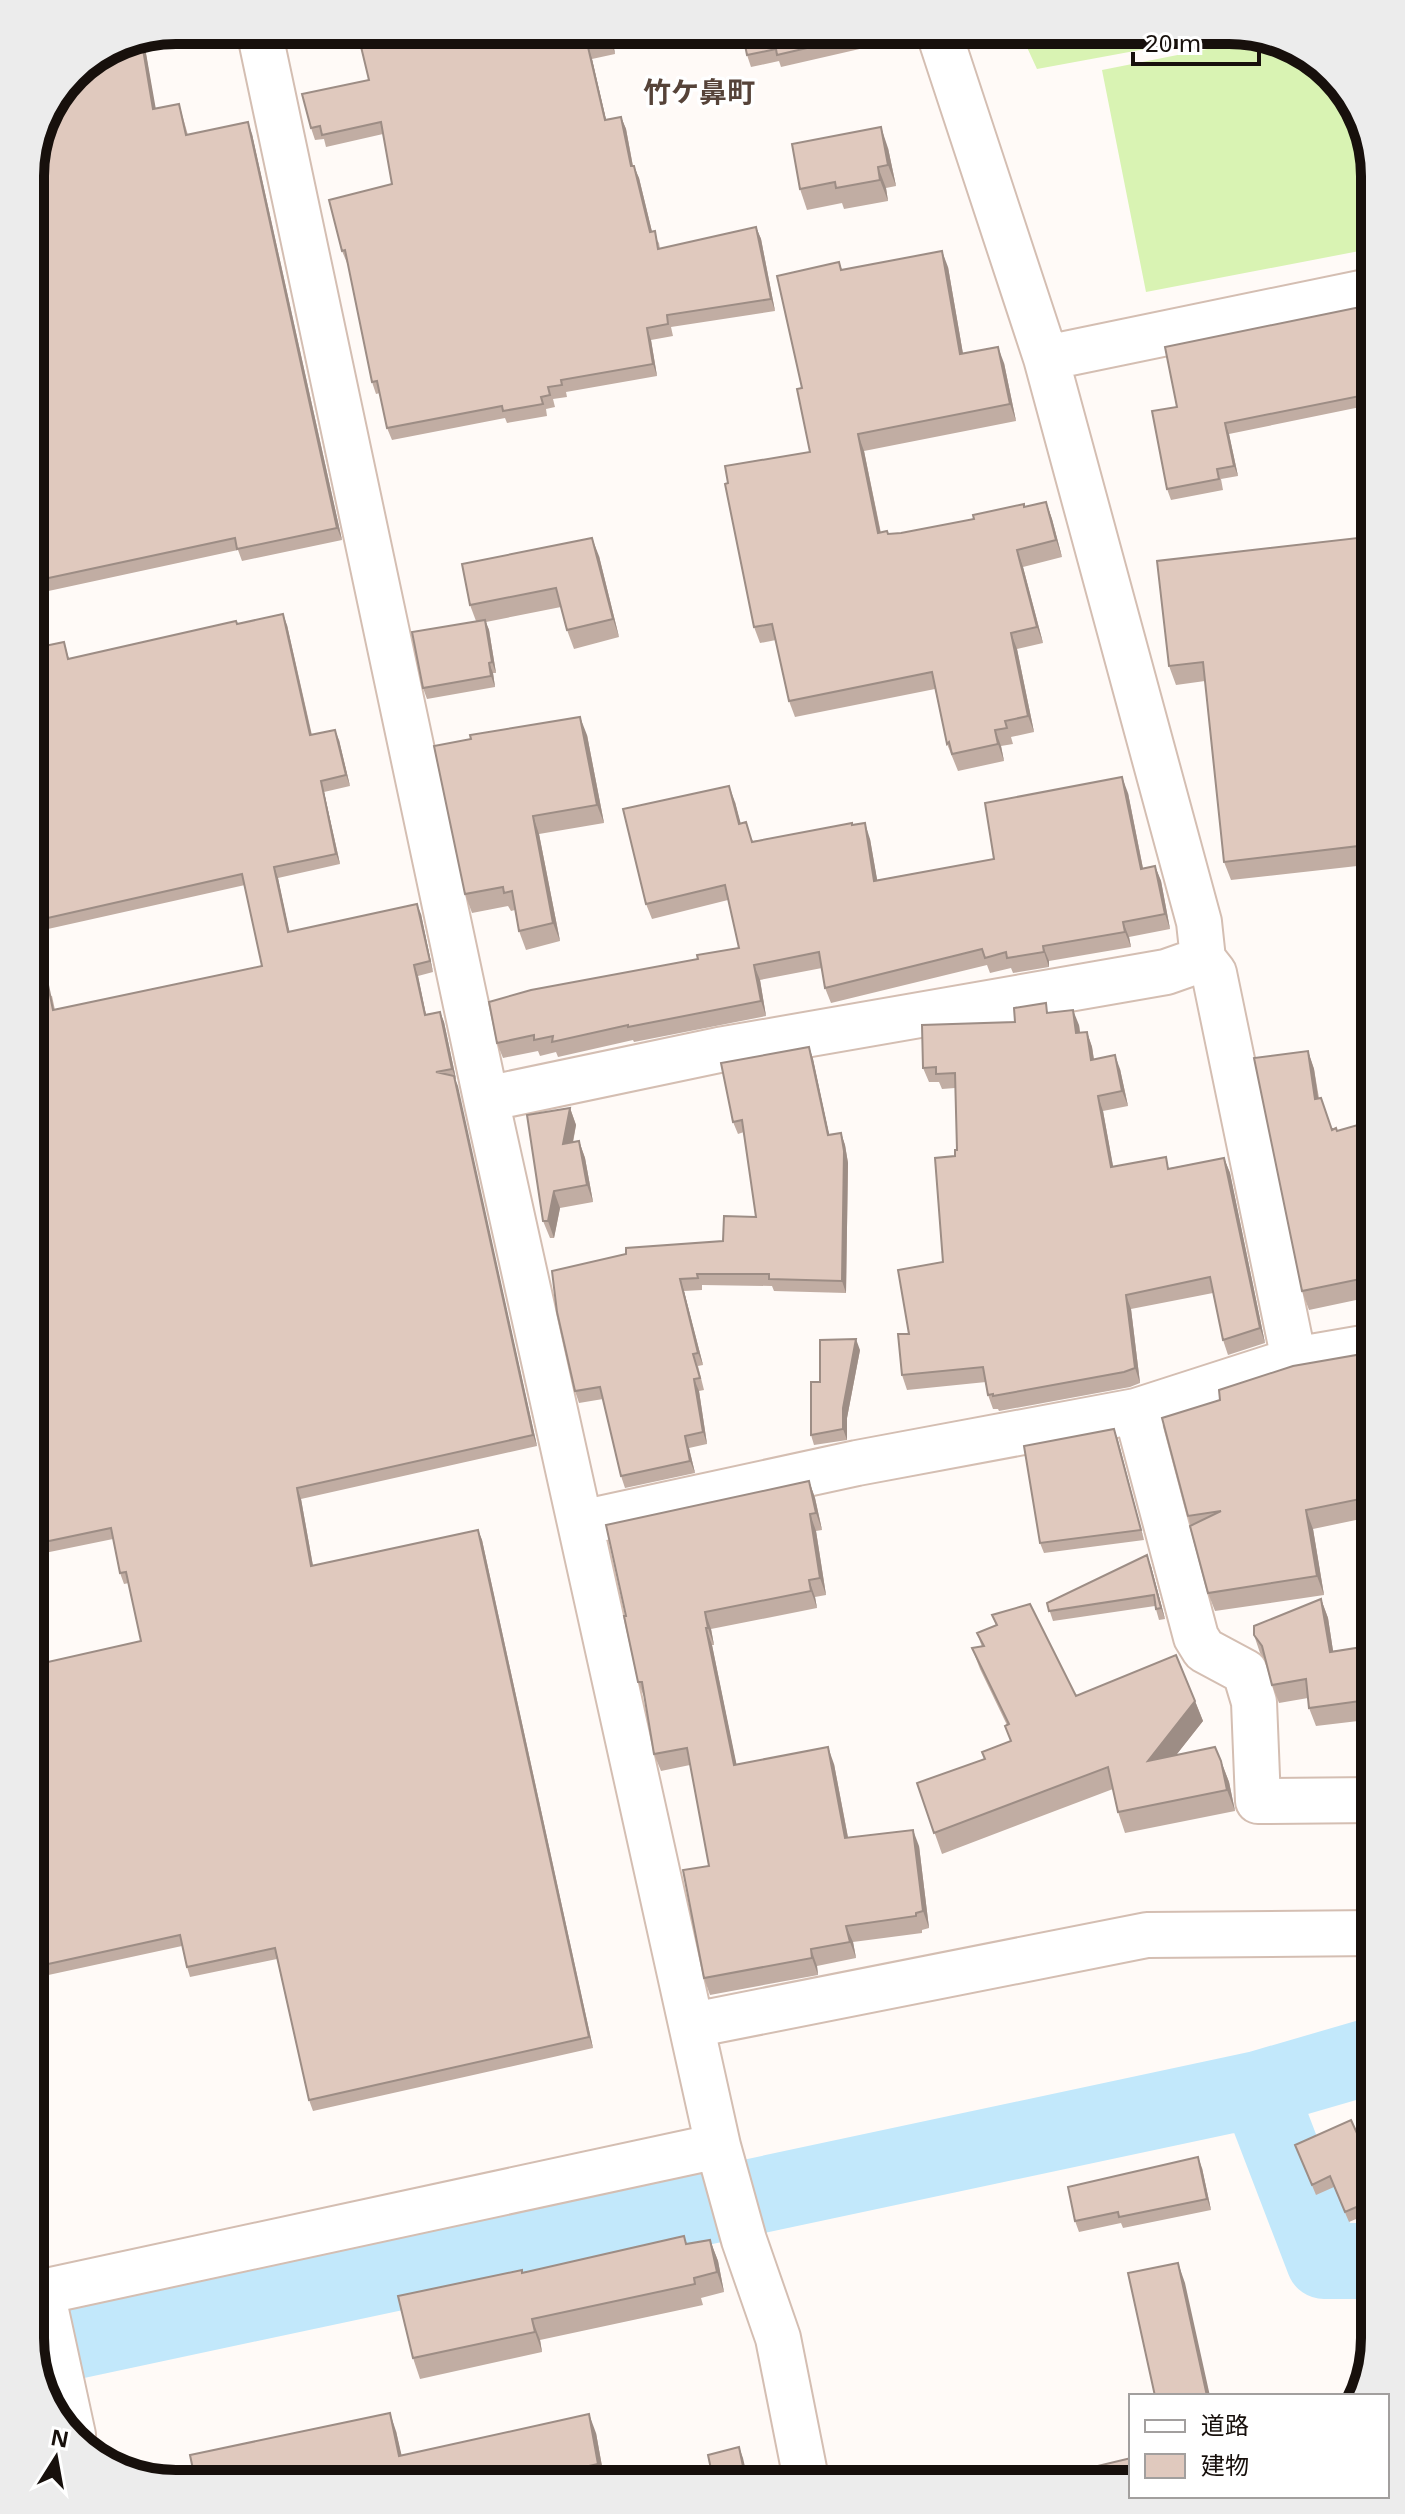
<svg xmlns="http://www.w3.org/2000/svg" width="1405" height="2514" font-family="'Noto Sans','Noto Sans JP',sans-serif">
<rect width="100%" height="100%" fill="#fffaf7"/>
<path fill="#d9f3b3" d="M1019 30H1239L1243 31 1037 69Z
M1263 38 1311 55 1360 112 1375 176V248L1146 292 1102 70Z"/>
<g fill="none" stroke-linecap="round" stroke-linejoin="round">
<path stroke="#c2e8fb" stroke-width="76" d="M1375 2261H1324L1258 2089 1375 2055
M33 2350 1258 2089"/>
<g stroke="#d4beb2" stroke-width="48">
<path id="street" d="M259 30 486 1099 718 2146 744 2240 778 2338 807 2484
M938 30 1046 358 1199 922 1203 959 1214 973 1294 1360
M1046 358 1375 290
M486 1099 719 1050 1166 972 1203 959
M1136 1411 1196 1637 1204 1650 1245 1672 1254 1702 1258 1801 1375 1800
M581 1523 857 1463 1136 1411 1294 1360 1375 1346
M693 2025 1147 1935 1375 1933
M73 2435 42 2292 718 2146"/>
</g>
<use href="#street" stroke="#fff" stroke-width="44"/>
</g>
<path fill="#c1ada3" d="M423 30 424 32 432 30H644L612 37 615 54 592 59 606 120 621 117 626 129 633 166 639 178 652 232 659 243 660 249 756 227 761 239 775 311 671 327 673 336 651 340 657 376 566 392 567 397 553 399 555 407 546 409 547 416 507 423 505 418 392 440 387 428 380 393 376 394 372 382 348 262 347 263 342 251 392 184 383 134 326 147 324 139 315 140 311 128 369 80Z
M742 30H910L912 37 781 67 779 61 751 67 747 55Z
M143 36 155 109 179 104 188 135 252 134 342 540 242 561 238 550 30 595V167L120 41Z
M888 148 896 186 886 188 888 201 844 209 842 203 807 210 800 189Z
M839 262 842 270 948 267 963 354 1004 363 1016 421 864 451 881 533 888 534 901 533 974 519 1046 502 1052 519 1062 557 1023 567 1043 643 1017 649 1034 732 1011 737 1013 744 1001 746 1004 761 958 771 947 744 935 689 795 717 789 701 776 640 760 643 754 627 810 452 802 388Z
M1375 304V404L1229 434 1238 476 1221 479 1223 490 1171 500 1167 489 1177 407Z
M1375 536V864L1231 880 1224 862 1205 681 1176 685 1169 666Z
M599 556 619 637 574 649 567 630 561 607 486 622 489 630 496 673H493L495 687 427 699 423 688 476 621 470 605Z
M237 624 287 625 312 735 339 740 350 786 324 792 340 864 278 878 289 932 421 914 433 972 418 976 426 1014 440 1012 444 1022 456 1079H455L537 1446 301 1499 313 1566 478 1530 482 1540 593 2048 313 2111 309 2100 277 1959 190 1977 187 1967 182 1946 30 1979V1666L141 1641 129 1583 124 1584 120 1573 113 1539 30 1556V989L52 996 55 1010 262 966 245 885 30 933V649L64 642 69 659Z
M587 735 604 823 539 834 560 941 526 950 519 931 515 910 511 911 508 906 472 913 465 894Z
M1128 793 1143 868 1155 866 1161 881 1170 929 1129 937 1131 947 1049 961V967L1013 973 1011 968 990 973 987 965 831 1003 825 988 822 968 760 980 766 1016 634 1042 633 1040 558 1057 556 1052 540 1056 538 1051 503 1058 497 1043 698 959 739 948 728 900 652 919 646 904 735 802 740 823 753 841 853 825 870 839 877 880 994 859Z
M1050 1012 1079 1025 1080 1033 1087 1032 1092 1047 1094 1059 1120 1069 1128 1106 1103 1111 1113 1167 1170 1168 1224 1158 1230 1173 1265 1343 1228 1355 1223 1340 1213 1293 1131 1309 1140 1383 1130 1387 999 1411 998 1409H993L988 1395 986 1382 907 1390 902 1375 909 1334 943 1262 957 1150 955 1088 942 1089 939 1082H929L923 1068 1015 1022Z
M809 1047 813 1059 829 1135 841 1133 845 1145 848 1163 846 1293 774 1291 772 1286 702 1285V1290L684 1291 703 1365 698 1366 704 1390 699 1391 707 1444 689 1448 695 1473 625 1488 621 1476 603 1399 579 1403 575 1391 557 1312 723 1241 756 1217 744 1132 738 1134 733 1122Z
M1308 1051 1314 1069 1319 1098 1332 1129 1337 1131 1375 1120V1296L1309 1310 1302 1291Z
M570 1108 576 1125 573 1143 579 1141 585 1158 593 1202 560 1208 554 1238H550L543 1221Z
M860 1350 847 1418V1440L814 1445 811 1435 820 1382Z
M1368 1353 1375 1371V1516L1313 1529 1324 1595 1215 1611 1208 1593 1188 1516Z
M1114 1429 1144 1540 1044 1553 1040 1543Z
M809 1481 815 1498 822 1530 816 1531 826 1595 815 1597 817 1608 711 1629 714 1645H712L736 1764H834L848 1837 919 1846 929 1928 922 1930V1933L853 1942 856 1958 817 1966 818 1975 710 1995 704 1978 709 1866 690 1765 661 1771 654 1754 645 1699 638 1682 626 1616Z
M1151 1566 1165 1619 1159 1620 1155 1606 1053 1621 1047 1603Z
M1321 1599 1328 1618 1333 1651 1375 1645V1719L1316 1726 1309 1708 1308 1698 1279 1703 1272 1685 1266 1661 1260 1653 1254 1635Z
M992 1615 1076 1696 1195 1701 1203 1721 1176 1755 1221 1761 1229 1782 1235 1811 1125 1833 1118 1812 1113 1789 942 1854 917 1783 985 1759 1011 1741 1007 1725 980 1669 972 1648 982 1647 977 1633 996 1625Z
M1295 2145 1375 2173V2211L1349 2222 1334 2187 1316 2195Z
M1202 2168 1211 2210 1123 2228 1121 2223 1079 2232 1075 2221Z
M710 2240 718 2261 724 2292 701 2298 703 2305 540 2340 542 2352 420 2379 413 2358 523 2272Z
M396 2431 401 2455 596 2433 605 2483 599 2484H196Z"/>
<path fill="#9d8d85" d="M609 30 612 37 615 54 611 42Z
M143 36 158 121 153 109 141 37Z
M588 47 592 59 609 132 605 120Z
M621 117 626 129 635 178 631 166Z
M248 122 252 134 342 540 337 528Z
M881 127 888 148 896 186 888 165Z
M634 166 639 178 655 244 650 232Z
M878 167 886 188 888 201 880 180Z
M756 227 761 239 775 311 771 299Z
M942 251 948 267 966 371 960 354Z
M647 328 651 340 657 376 653 364Z
M998 347 1004 363 1016 421 1010 404Z
M1225 423 1229 434 1238 476 1234 466Z
M858 434 864 451 884 550 878 533Z
M1046 502 1052 519 1062 557 1056 540Z
M592 538 599 556 619 637 613 619Z
M1017 550 1023 567 1043 643 1037 627Z
M283 614 287 625 314 746 310 735Z
M485 620 489 630 496 673 492 662Z
M1011 633 1017 649 1034 732 1028 716Z
M489 663 493 673 495 687 491 676Z
M580 717 587 735 604 823 597 805Z
M335 730 339 740 350 786 346 775Z
M995 730 1001 746 1004 761 998 744Z
M1122 777 1128 793 1146 884 1141 869Z
M321 781 324 792 340 864 336 854Z
M729 786 735 802 745 839 739 824Z
M533 816 539 834 560 941 553 923Z
M865 823 870 839 880 896 874 881Z
M1155 866 1161 881 1170 929 1165 914Z
M274 867 278 878 292 943 288 932Z
M417 904 421 914 433 972 430 961Z
M1123 922 1129 937 1131 947 1125 932Z
M1043 946 1049 961V967L1044 952Z
M414 965 418 976 428 1025 425 1015Z
M754 965 760 980 766 1016 761 1001Z
M1073 1010 1079 1025 1082 1048 1076 1033Z
M440 1012 444 1022 456 1079 452 1069Z
M1087 1032 1092 1047 1096 1075 1091 1060Z
M809 1047 813 1059 832 1147 828 1135Z
M1308 1051 1314 1069 1321 1118 1315 1099Z
M1115 1055 1120 1069 1128 1106 1122 1091Z
M454 1076 458 1086 537 1446 533 1435Z
M1098 1096 1103 1111 1116 1182 1111 1167Z
M570 1108 576 1125 569 1161 563 1144Z
M841 1133 845 1145 848 1163 846 1293 842 1281Z
M579 1141 585 1158 593 1202 587 1185Z
M1224 1158 1230 1173 1265 1343 1260 1328Z
M554 1191 560 1208 554 1238 548 1221Z
M680 1279 684 1291 703 1365 698 1353Z
M1126 1295 1131 1309 1140 1383 1135 1368Z
M856 1339 860 1350 847 1418V1440L843 1429V1408Z
M1368 1353 1375 1371V1386Z
M694 1379 699 1391 707 1444 703 1432Z
M1369 1385 1375 1402V1423Z
M1114 1429 1118 1440 1144 1540 1141 1530Z
M685 1436 689 1448 695 1473 690 1461Z
M809 1481 815 1498 822 1530 816 1513Z
M297 1488 301 1499 315 1577 311 1566Z
M1306 1510 1313 1529 1324 1595 1317 1576Z
M810 1514 816 1531 826 1595 820 1578Z
M478 1530 482 1540 593 2048 589 2037Z
M1147 1555 1151 1566 1165 1619 1161 1608Z
M809 1580 815 1597 817 1608 811 1591Z
M1321 1599 1328 1618 1336 1670 1330 1652Z
M705 1612 711 1629 714 1645 708 1628Z
M706 1628 712 1645 740 1781 734 1765Z
M1195 1701 1203 1721 1155 1782 1148 1761Z
M828 1747 834 1764 851 1854 845 1838Z
M1221 1761 1229 1782 1235 1811 1227 1790Z
M913 1830 919 1846 929 1928 923 1911Z
M846 1926 853 1942 856 1958 850 1942Z
M811 1949 817 1966 818 1975 812 1958Z
M1198 2157 1202 2168 1211 2210 1207 2199Z
M710 2240 718 2261 724 2292 717 2272Z
M1178 2263 1185 2283 1210 2396H1207Z
M532 2319 540 2340 542 2352 535 2332Z
M390 2413 396 2431 406 2474 399 2456Z
M589 2414 596 2433 605 2483 598 2464Z
M739 2447 743 2458 749 2484 745 2476Z"/>
<path fill="#e0c9be" stroke="#9d8d85" stroke-width="2" d="M357 30H421L422 32 432 30H609L611 42 588 47 605 120 621 117 631 166H634L650 232 655 231 658 249 756 227 771 299 667 315 668 324 647 328 653 364 561 380 562 385 548 387 550 395 541 397 543 404 503 411 502 406 387 428 377 381 372 382 345 250 342 251 329 200 392 184 381 122 322 135 320 126 311 128 302 94 369 80Z
M742 30H884L777 55 776 49 747 55Z
M141 37 153 109 179 104 186 135 248 122 337 528 237 549 235 538 30 582V167L73 72 120 41Z
M881 127 888 165 878 167 880 180 836 188 835 182 800 189 792 144Z
M942 251 960 354 998 347 1010 404 858 434 878 533 887 531 888 534 901 533 974 519 973 515 1024 504V507L1046 502 1056 540 1017 550 1037 627 1011 633 1028 716 1005 721 1007 728 995 730 998 744 952 754 949 742 947 744 932 672 789 701 772 624 754 627 725 484 728 483 725 466 810 452 797 389 802 388 777 276 839 262 841 270Z
M1375 304V393L1225 423 1234 466 1217 469 1219 479 1167 489 1152 411 1177 407 1165 347Z
M1375 536V844L1224 862 1203 662 1169 666 1157 561Z
M592 538 613 619 567 630 556 588 470 605 462 564Z
M283 614 310 735 335 730 346 775 321 781 336 854 274 867 288 932 417 904 430 961 414 965 425 1015 440 1012 452 1069 436 1072 454 1076 533 1435 297 1488 311 1566 478 1530 589 2037 309 2100 275 1948 187 1967 180 1935 30 1968V1666L141 1641 126 1572 120 1573 111 1528 30 1545V989L48 985 53 1010 262 966 242 874 30 922V649L64 642 68 659 236 621 237 624Z
M485 620 492 662 489 663 491 676 423 688 412 632Z
M580 717 597 805 533 816 553 923 519 931 512 891 504 893 503 887 465 894 434 746 471 739 470 735Z
M1122 777 1141 869 1155 866 1165 914 1123 922 1125 932 1043 946 1044 952 1007 958 1006 952 985 958 982 949 825 988 819 952 754 965 761 1001 628 1027V1025L552 1042 553 1036 534 1040V1035L497 1043 489 1002 531 990 698 959 697 955 739 948 725 885 646 904 623 809 729 786 739 824 746 822 752 842 852 823V825L865 823 874 881 994 859 985 803Z
M1046 1003 1047 1013 1073 1010 1076 1033 1087 1032 1091 1060 1115 1055 1122 1091 1098 1096 1111 1167 1166 1157 1168 1169 1224 1158 1260 1328 1223 1340 1210 1277 1126 1295 1135 1368 1124 1372 993 1396V1394L988 1395 983 1367 902 1375 898 1334H909L898 1270 943 1262 935 1158 955 1156V1150H957L955 1073 936 1074V1067L923 1068 922 1025 1015 1022 1014 1008Z
M809 1047 828 1135 841 1133 844 1151 842 1281 769 1279V1274H697L698 1278 680 1279 698 1353 693 1354 700 1378 694 1379 703 1432 685 1436 690 1461 621 1476 600 1387 575 1391 557 1312 552 1271 626 1254V1248L723 1241 724 1216 756 1217 742 1120 733 1122 721 1063Z
M1308 1051 1315 1099 1321 1098 1332 1130 1336 1128 1337 1131 1375 1120V1276L1302 1291 1254 1058Z
M570 1108 563 1144 579 1141 587 1185 554 1191 548 1221H543L527 1115Z
M856 1339 843 1408V1429L811 1435V1382H820V1340Z
M1368 1353 1374 1384 1369 1385 1375 1423V1496L1306 1510 1317 1576 1208 1593 1190 1526 1221 1511 1188 1516 1162 1418 1220 1400 1219 1390 1293 1366Z
M1114 1429 1141 1530 1040 1543 1024 1446Z
M809 1481 816 1513 810 1514 820 1578 809 1580 811 1591 705 1612 708 1628H706L734 1765 828 1747 845 1838 913 1830 923 1911 916 1913V1916L846 1926 850 1942 811 1949 812 1958 704 1978 683 1870 709 1866 687 1748 654 1754 642 1682H638L624 1616H626L606 1525Z
M1147 1555 1161 1608 1156 1609 1154 1595 1049 1611 1047 1603Z
M1321 1599 1330 1652 1375 1645V1699L1309 1708 1306 1679 1272 1685 1262 1646 1254 1635V1626Z
M1030 1604 1076 1696 1176 1655 1195 1701 1148 1761 1215 1747 1221 1761 1227 1790 1118 1812 1108 1767 934 1833 917 1783 985 1759 982 1752 1011 1741 1005 1726 1009 1724 972 1648 984 1646 977 1633 997 1625 992 1615Z
M1351 2120 1375 2173V2199L1345 2212 1330 2176 1312 2185 1295 2145Z
M1198 2157 1207 2199 1119 2217 1118 2212 1075 2221 1068 2187Z
M684 2236 686 2244 710 2240 717 2272 694 2278 695 2284 532 2319 535 2332 413 2358 398 2296 522 2270V2273Z
M1178 2263 1207 2396H1155L1128 2273Z
M390 2413 399 2456 589 2414 598 2464 507 2484H196L190 2455Z
M739 2447 745 2476 770 2470 773 2484H709L714 2483 708 2455Z
M1131 2458V2484H1031L1057 2479 1056 2476Z"/>
<g text-anchor="middle" stroke-width="7" stroke-linejoin="round" paint-order="stroke">
<g font-size="28" font-weight="bold" fill="#564339" stroke="#fff">
<text x="699" y="102">竹ケ鼻町</text>
</g>
</g>
<path d="M0 0H1405V2514H0ZM176 44H1229A132 132 0 0 1 1361 176V2338A132 132 0 0 1 1229 2470H176A132 132 0 0 1 44 2338V176A132 132 0 0 1 176 44Z" fill="#ececec" fill-rule="evenodd"/>
<path fill="none" stroke="#17100c" stroke-width="10" d="M176 44H1229A132 132 0 0 1 1361 176V2338A132 132 0 0 1 1229 2470H176A132 132 0 0 1 44 2338V176A132 132 0 0 1 176 44Z"/>
<rect x="1129" y="2394" width="260" height="104" fill="#ffffff" stroke="#a29f9e" stroke-width="2"/>
<rect x="1145" y="2420" width="40" height="12" fill="#ffffff" stroke="#a29f9e" stroke-width="2"/>
<text x="1201" y="2434" font-size="24" fill="#17100c">道路</text>
<rect x="1145" y="2454" width="40" height="24" fill="#e0c9be" stroke="#a29f9e" stroke-width="2"/>
<text x="1201" y="2474" font-size="24" fill="#17100c">建物</text>
<g transform="translate(56 2458) rotate(11)" stroke="#ffffff" stroke-width="6" paint-order="stroke">
<path d="M0-6L14 30L0 20L-14 30Z" fill="#17100c"/>
<text y="-12" font-size="22" font-weight="bold" text-anchor="middle" fill="#17100c">N</text>
</g>
<path d="M1133 52v12h126v-12" fill="none" stroke="#17100c" stroke-width="4"/>
<text x="1145" y="52" font-size="24" fill="#17100c" stroke="#ffffff" stroke-width="6" paint-order="stroke">20 m</text>
</svg>
